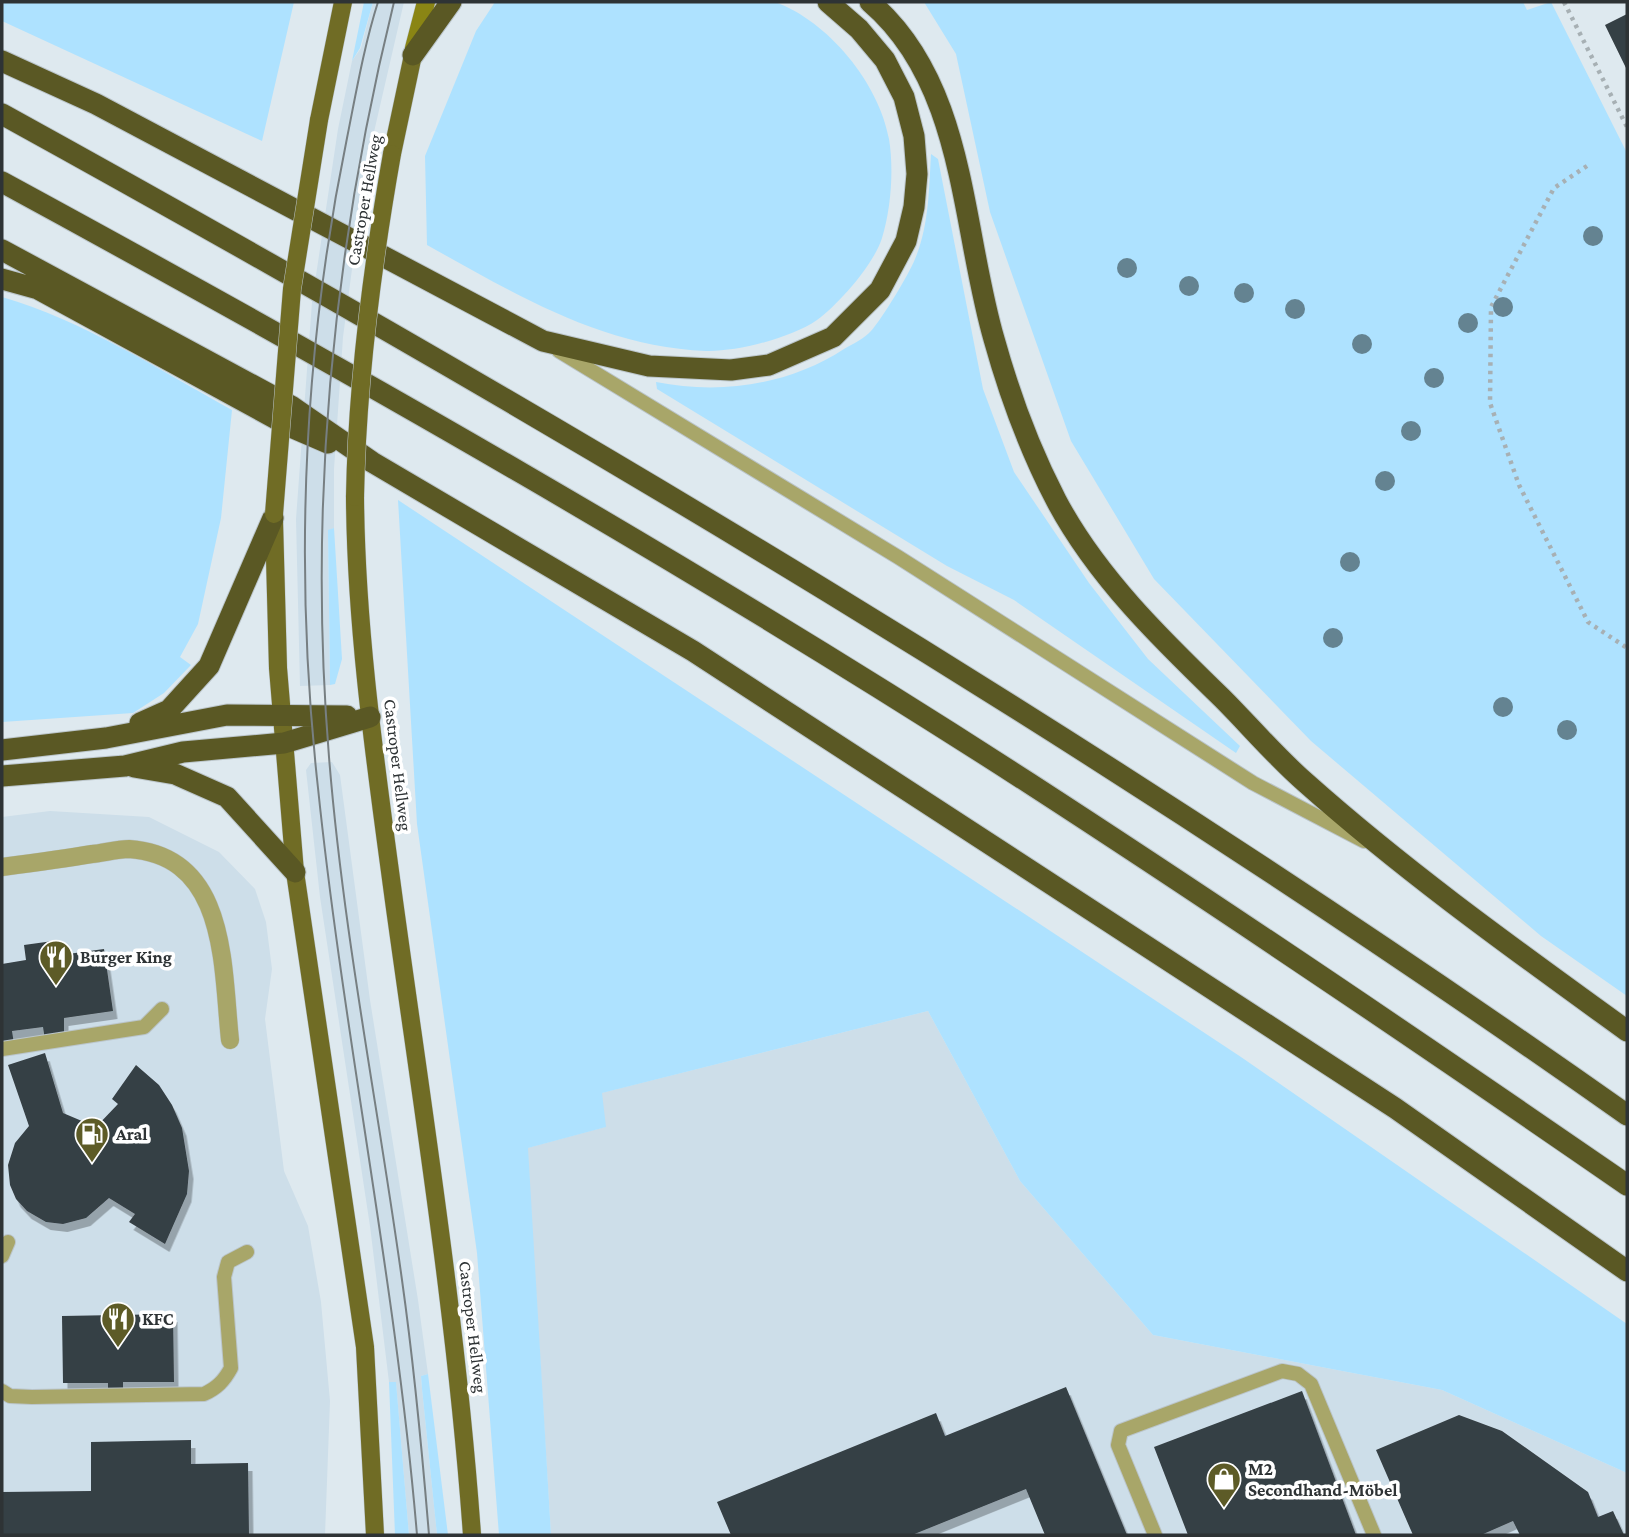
<svg xmlns="http://www.w3.org/2000/svg" width="1629" height="1537" font-family="'Crimson Pro',serif">
<defs>
<filter id="shadow"><feDropShadow dx="4.5" dy="8" stdDeviation="0" flood-color="#0004"/></filter>
</defs>
<rect width="100%" height="100%" fill="#dee9ef"/>
<path fill="#cddee9" d="M373 2H404L365 171 343 337 334 469V528L328 531 330 685 300 686 296 519 312 302 338 129 352 61 361 48Z
M332 762 340 775 370 1000 418 1300 428 1374 421 1376 422 1389 437 1535H409L396 1383 389 1382 370 1226 320 897 306 770 311 763Z
M50 811 149 817 219 852 255 889 266 922 272 969 265 1019 284 1171 308 1226 321 1302 330 1401 325 1535H2V817Z
M928 1011 1020 1181 1153 1335 1442 1390 1627 1473V1535H551L527 1148 605 1127 601 1093Z"/>
<path fill="#aee2ff" d="M2 2H294L262 141 2 21Z
M364 2H373L360 48 352 61Z
M495 2H775C828 21 879 83 889 139 894 169 891 209 882 238 874 264 839 304 817 320 791 338 736 352 706 351 602 347 515 294 427 245L425 156 476 31Z
M924 2H1523L1527 10 1551 2 1627 153V996L1541 936 1311 741 1154 579 1071 441 990 212 956 54Z
M931 154 938 159 983 389 1014 472 1089 583 1148 659 1240 746 1236 753 1014 600 947 566 657 389 656 382C720 395 789 385 844 349 853 344 865 338 871 331 882 319 909 274 915 259 929 226 929 189 931 154Z
M2 297C84 321 158 369 232 410L221 518 198 624 180 657 191 665 164 693 133 713 2 722Z
M398 500 1241 1057 1627 1324V1473L1442 1390 1153 1335 1020 1181 928 1011 602 1093 606 1127 528 1148 551 1535H499L477 1253 417 824Z
M334 528 342 659 335 684 330 685 328 530Z
M428 1374 448 1535H437L422 1389 421 1376Z
M389 1382H396L409 1535H395Z"/>
<path fill="#363f44" filter="url(#shadow)" d="M1627 14V70L1605 25Z
M53 941 55 951 66 950 68 954 104 949 113 1011 64 1018V1037L45 1040 43 1027 12 1031 14 1044 2 1046V964L26 960 24 945Z
M45 1053 63 1113 96 1127 118 1104 112 1099 136 1065 159 1085 172 1105 182 1128 189 1171 187 1194 165 1244 129 1222 135 1214 109 1198 86 1218 63 1224 46 1222 27 1211 16 1199 10 1185 8 1165 15 1143 29 1126 8 1065Z
M173 1314 174 1382H123V1393L108 1394V1383H63L62 1316Z
M1066 1387 1127 1535H1045L1026 1489 912 1535H731L717 1502 936 1413 945 1436Z
M1302 1391 1356 1535H1188L1154 1447Z
M1459 1415 1502 1431 1588 1492 1598 1517 1613 1511 1624 1535H1520L1513 1521 1481 1535H1413L1376 1450Z
M191 1440V1464L248 1463 249 1535H2V1492L91 1491V1442Z"/>
<g fill="none" stroke-linecap="round" stroke-linejoin="round">
<g stroke="#bbc5ca" stroke-width="16">
<path id="service" d="M559 351 898 557 1253 783 1364 841
M2 1049 144 1027 162 1009
M2 1256 8 1242
M2 1391 10 1396 32 1397 204 1394C217 1388 224 1381 231 1368L224 1277 228 1262 247 1252
M1155 1535 1118 1445 1121 1431 1282 1371 1298 1374 1311 1384 1374 1535"/>
</g>
<g stroke="#bbc5ca" stroke-width="19">
<path id="minor" d="M2 867C32 863 62 859 92 854 103 853 117 849 129 849 228 856 222 966 230 1040"/>
</g>
<g stroke="#bbc5ca" stroke-width="19">
<path id="secondary" d="M414 48 426 2"/>
</g>
<g stroke="#bbc5ca" stroke-width="19">
<path id="primary" d="M319 120 343 2
M392 154 413 55
M355 497C356 632 376 767 394 901 423 1112 457 1323 472 1535
M274 521 278 668 295 872 365 1347 375 1535"/>
</g>
<g stroke="#bbc5ca" stroke-width="23">
<path id="motorway" d="M870 2C966 84 961 226 994 339 1009 393 1030 450 1056 500 1096 576 1161 639 1222 698 1250 726 1276 757 1306 783 1407 873 1518 952 1627 1031
M413 55 451 2
M2 61 96 104 543 341 649 366 731 370 769 365 833 337 880 290 906 241 914 207 917 174 914 136 904 97 885 60 859 29 828 2
M2 114C559 421 1107 748 1627 1115
M2 182C350 371 696 568 1029 783 1231 914 1430 1049 1627 1185
M2 250 291 406 372 462 693 651 1395 1108 1627 1271
M2 279 38 289 291 427 328 443
M140 723 169 710 209 666 273 518
M2 750 106 738 227 715 347 716
M134 767 175 774 227 797 295 872
M2 776 125 766 183 752 284 743 370 717"/>
</g>
<path stroke="#a7b0b4" stroke-width="4.5" stroke-dasharray="3.5 5" stroke-linecap="butt" d="M1564 2 1627 127
M1587 166 1554 188 1491 307 1490 403 1519 485 1588 622 1627 648"/>
<use href="#service" stroke="#a8a669" stroke-width="14"/>
<use href="#minor" stroke="#a8a669" stroke-width="18"/>
<use href="#secondary" stroke="#8a8514" stroke-width="18"/>
<use href="#primary" stroke="#706c25" stroke-width="18"/>
<use href="#motorway" stroke="#5a5824" stroke-width="21"/>
<path stroke="#777f82" stroke-width="2" d="M378 2C364 46 356 93 347 138 303 352 294 571 318 788 344 1038 396 1284 417 1535
M394 2C333 250 308 502 329 757 343 932 378 1106 402 1280 414 1365 422 1450 429 1535"/>
<g stroke="#bbc5ca" stroke-width="19" stroke-linecap="butt">
<path id="primary-bridge" d="M355 497C357 381 372 267 392 154
M274 514 292 289 319 120"/>
</g>
<use href="#primary-bridge" stroke="#706c25" stroke-width="18"/>
</g>
<g fill="#648391">
<circle cx="1593" cy="236" r="10"/>
<circle cx="1127" cy="268" r="10"/>
<circle cx="1189" cy="286" r="10"/>
<circle cx="1244" cy="293" r="10"/>
<circle cx="1503" cy="307" r="10"/>
<circle cx="1295" cy="309" r="10"/>
<circle cx="1468" cy="323" r="10"/>
<circle cx="1362" cy="344" r="10"/>
<circle cx="1434" cy="378" r="10"/>
<circle cx="1411" cy="431" r="10"/>
<circle cx="1385" cy="481" r="10"/>
<circle cx="1350" cy="562" r="10"/>
<circle cx="1333" cy="638" r="10"/>
<circle cx="1503" cy="707" r="10"/>
<circle cx="1567" cy="730" r="10"/>
</g>
<defs>
<g id="restaurant-pin" transform="scale(1.75)"><path d="M0 17L-7.5 6A9.5 9.5 0 1 1 7.5 6Z" fill="#5d5b27" stroke="#fff"/><path d="M-5-6h1v4h1v-4h1v4h1v-4h1v5L-1.5 .5V6h-2V.5L-5-1ZM5-6V6H3V1.5H1.5Q1.5-4 5-6Z" fill="#fff"/></g>
<g id="fuel-pin" transform="scale(1.75)"><path d="M0 17L-7.5 6A9.5 9.5 0 1 1 7.5 6Z" fill="#5d5b27" stroke="#fff"/><path d="M-5.5-6h7V0h2V4h1.3V-2.5L3-4.5l.8-.8L6-3V5H2.5V1h-1V6h-7ZM-4.2-4.7v3.2H.2V-4.7Z" fill="#fff"/></g>
<g id="shop-pin" transform="scale(1.75)"><path d="M0 17L-7.5 6A9.5 9.5 0 1 1 7.5 6Z" fill="#5d5b27" stroke="#fff"/><path d="M-5-2.5h2.3a2.7 3.5 0 0 1 5.4 0H5L5.5 6h-11ZM-1.5-2.5h3a1.5 2.3 0 0 0-3 0Z" fill="#fff"/></g>
</defs>
<g fill-rule="evenodd">
<use href="#restaurant-pin" x="56" y="957"/>
<use href="#fuel-pin" x="92" y="1134"/>
<use href="#restaurant-pin" x="118" y="1319"/>
<use href="#shop-pin" x="1224" y="1479"/>
</g>
<g text-anchor="middle" stroke-width="7" stroke-linejoin="round" paint-order="stroke">
<g font-size="18" fill="#2e3335" stroke="#fff">
<text transform="translate(364 200) rotate(-80)" y="6">Castroper Hellweg</text>
<text transform="translate(398 765) rotate(83)" y="6">Castroper Hellweg</text>
<text transform="translate(473 1327) rotate(83)" y="6">Castroper Hellweg</text>
</g>
<g font-size="18" font-weight="bold" fill="#2e3335" stroke="#fff" text-anchor="start">
<text x="80" y="963">Burger King</text>
<text x="116" y="1140">Aral</text>
<text x="142" y="1325">KFC</text>
<text x="1248" y="1475">M2<tspan x="1248" dy="21">Secondhand-Möbel</tspan></text>
</g>
</g>
<rect width="1629" height="1537" fill="none" stroke="#2e3335" stroke-width="7"/>
</svg>
